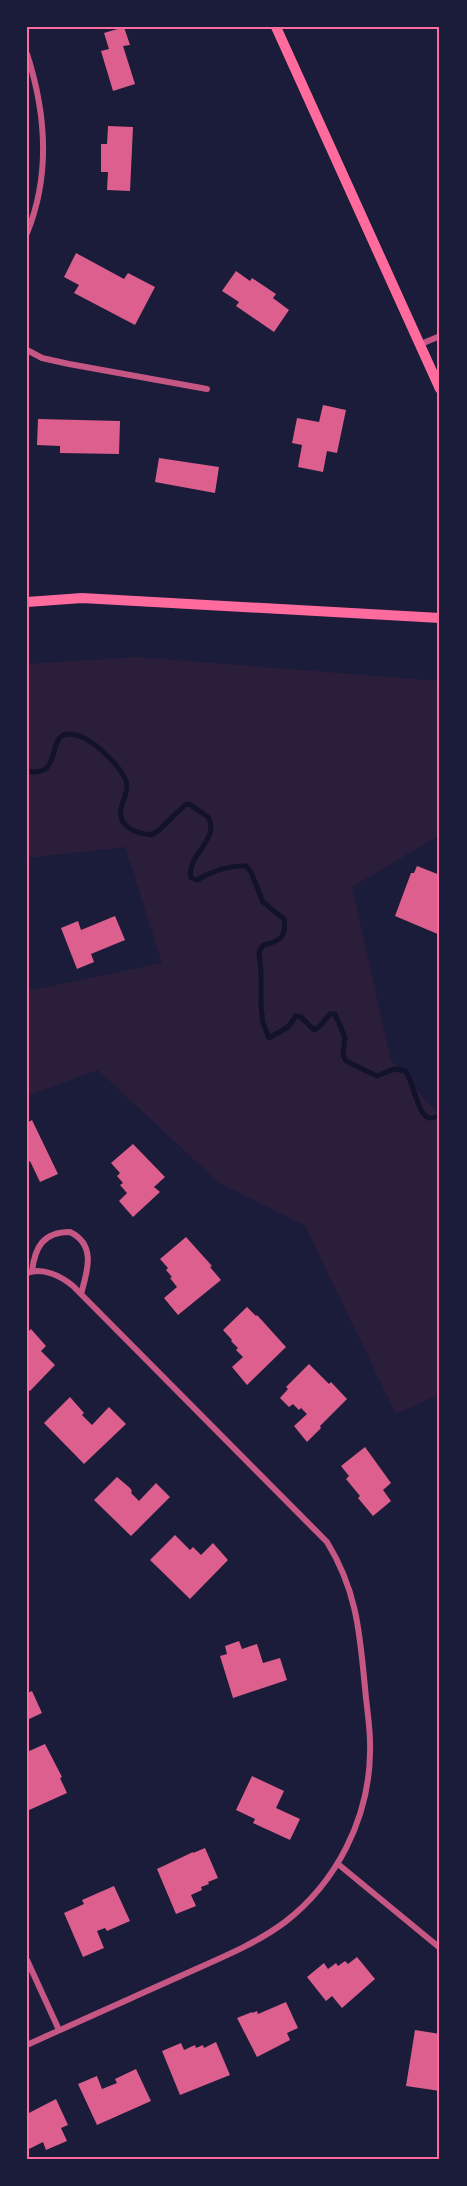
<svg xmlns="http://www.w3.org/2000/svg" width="467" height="2186" font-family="'Alegreya Sans',sans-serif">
<rect width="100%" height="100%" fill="#1b1b3a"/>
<path fill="#2a1e3b" d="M137 657 440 681V835L352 887 391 1060 440 1116V1394L396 1414 305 1226 219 1183 98 1070 27 1096V991L162 963 125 847 27 858V664Z"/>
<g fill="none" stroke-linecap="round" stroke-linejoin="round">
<path stroke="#12122b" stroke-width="5" d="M27 771C69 780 39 720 82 737 96 743 127 771 127 787 127 794 122 802 121 809 118 827 136 833 151 835L158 831 185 805 189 804 208 817C221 839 186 855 191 878L197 880C212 871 228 865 246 866L251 872 263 902 284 919C287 937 279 942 263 945L259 952 261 972V1006L263 1023 269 1038 288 1027 296 1016 301 1017 314 1030 320 1026 330 1014H335L345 1037 343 1055 346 1061 377 1076 394 1069 405 1071C414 1081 417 1116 430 1118 433 1118 437 1117 440 1116"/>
</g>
<path fill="#dd5f8e" d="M124 27 130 45 123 46 135 84 113 91 101 51 109 49 104 33Z
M108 126 133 127 130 191 107 190 108 172H101V144H107Z
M76 253 124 279 128 273 155 287 135 325 74 293 79 285 64 277Z
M236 271 250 281 252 278 276 294 273 298 289 310 274 332 236 306 239 302 222 291Z
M323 405 346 410 337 453 327 451 323 472 298 467 302 445 292 443 297 418 319 422Z
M38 419 120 421 119 454 60 453V446L37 445Z
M159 458 219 467 215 493 155 482Z
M417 866 440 875V935L395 916 411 873H414Z
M115 916 125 940 91 954 94 962 77 969 61 928 78 921 81 930Z
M32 1120 58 1174 40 1182 30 1161 27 1163V1123Z
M133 1144 165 1177 154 1187 160 1192 133 1217 119 1201 127 1193 120 1185 123 1183 117 1176 120 1173 111 1163Z
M186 1237 212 1266 210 1267 221 1280 178 1315 164 1298 177 1287 170 1278 172 1277 166 1270 168 1268 160 1259Z
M247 1307 256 1316 257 1315 286 1347 247 1385 232 1367 243 1357 236 1350 238 1348 231 1341 232 1340 223 1330Z
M31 1329 46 1346 41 1351 55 1365 30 1391 27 1389V1333Z
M309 1364 329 1384 331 1382 347 1399 320 1426 321 1428 307 1442 294 1426 307 1414 301 1408 299 1410 293 1404 289 1407 280 1398 288 1389 286 1387Z
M70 1397 84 1413 82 1415 92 1425 109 1407 126 1424 84 1464 44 1423Z
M365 1447 391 1483 383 1490 391 1501 373 1516 358 1498 360 1496 346 1479 349 1476 341 1466Z
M117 1477 130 1488 132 1491 131 1493 139 1501 156 1483 170 1497 131 1536 94 1500Z
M175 1535 190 1550 193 1547 201 1555 213 1543 228 1560 190 1599 150 1560Z
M239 1641 242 1649 257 1644 263 1663 280 1658 287 1680 233 1698 220 1656 227 1654 225 1646Z
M32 1691 42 1713 27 1720V1693Z
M45 1744 62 1777 60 1778 67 1793 27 1811V1752Z
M252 1776 284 1791 276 1808 300 1819 290 1840 253 1823 255 1819 236 1810Z
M205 1848 218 1878 208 1882 209 1884 201 1887 202 1890 191 1895 196 1906 176 1914 157 1869 193 1852V1853Z
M114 1886 130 1921 107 1931 105 1928 97 1931 104 1948 83 1957 64 1913 84 1904 82 1900Z
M357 1957 375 1979 342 2008 332 1996 326 2001 307 1977 324 1963 328 1969 336 1963 338 1966 345 1961 348 1964Z
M286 2002 298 2028 287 2033 290 2040 257 2057 237 2018 252 2012V2013L257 2011 258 2014Z
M415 2030 440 2034 438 2052H440V2091L406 2086Z
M216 2042 230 2075 180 2095 162 2051 181 2043 184 2050 195 2045 196 2048 203 2045 204 2048Z
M136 2069 151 2101 97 2125 78 2084 97 2076 102 2089 117 2083 115 2079Z
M56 2099 68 2125 61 2128 67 2141 46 2150 43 2142 27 2150V2114Z"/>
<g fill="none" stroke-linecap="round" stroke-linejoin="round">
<path stroke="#c65784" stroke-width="6" d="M27 54C46 113 51 174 27 233
M421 344 440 336
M27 350 42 358 69 364 207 389
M32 1271C35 1247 43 1232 70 1232 97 1245 87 1272 81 1294
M27 1273C43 1267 61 1276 73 1286L327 1542C359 1594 360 1639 366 1698 368 1716 371 1735 370 1753 369 1818 337 1882 285 1922 253 1946 213 1961 176 1978 127 2000 77 2022 27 2045
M338 1864 440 1948
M27 1960 59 2030"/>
<path stroke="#ff6b9d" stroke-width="10" d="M276 27 440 389
M27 602 82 598 440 618"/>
</g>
<rect width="467" height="2186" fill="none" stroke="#1b1b3a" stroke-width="57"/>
<rect x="28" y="28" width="410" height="2130" fill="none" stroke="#ff6b9d" stroke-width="2"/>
</svg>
